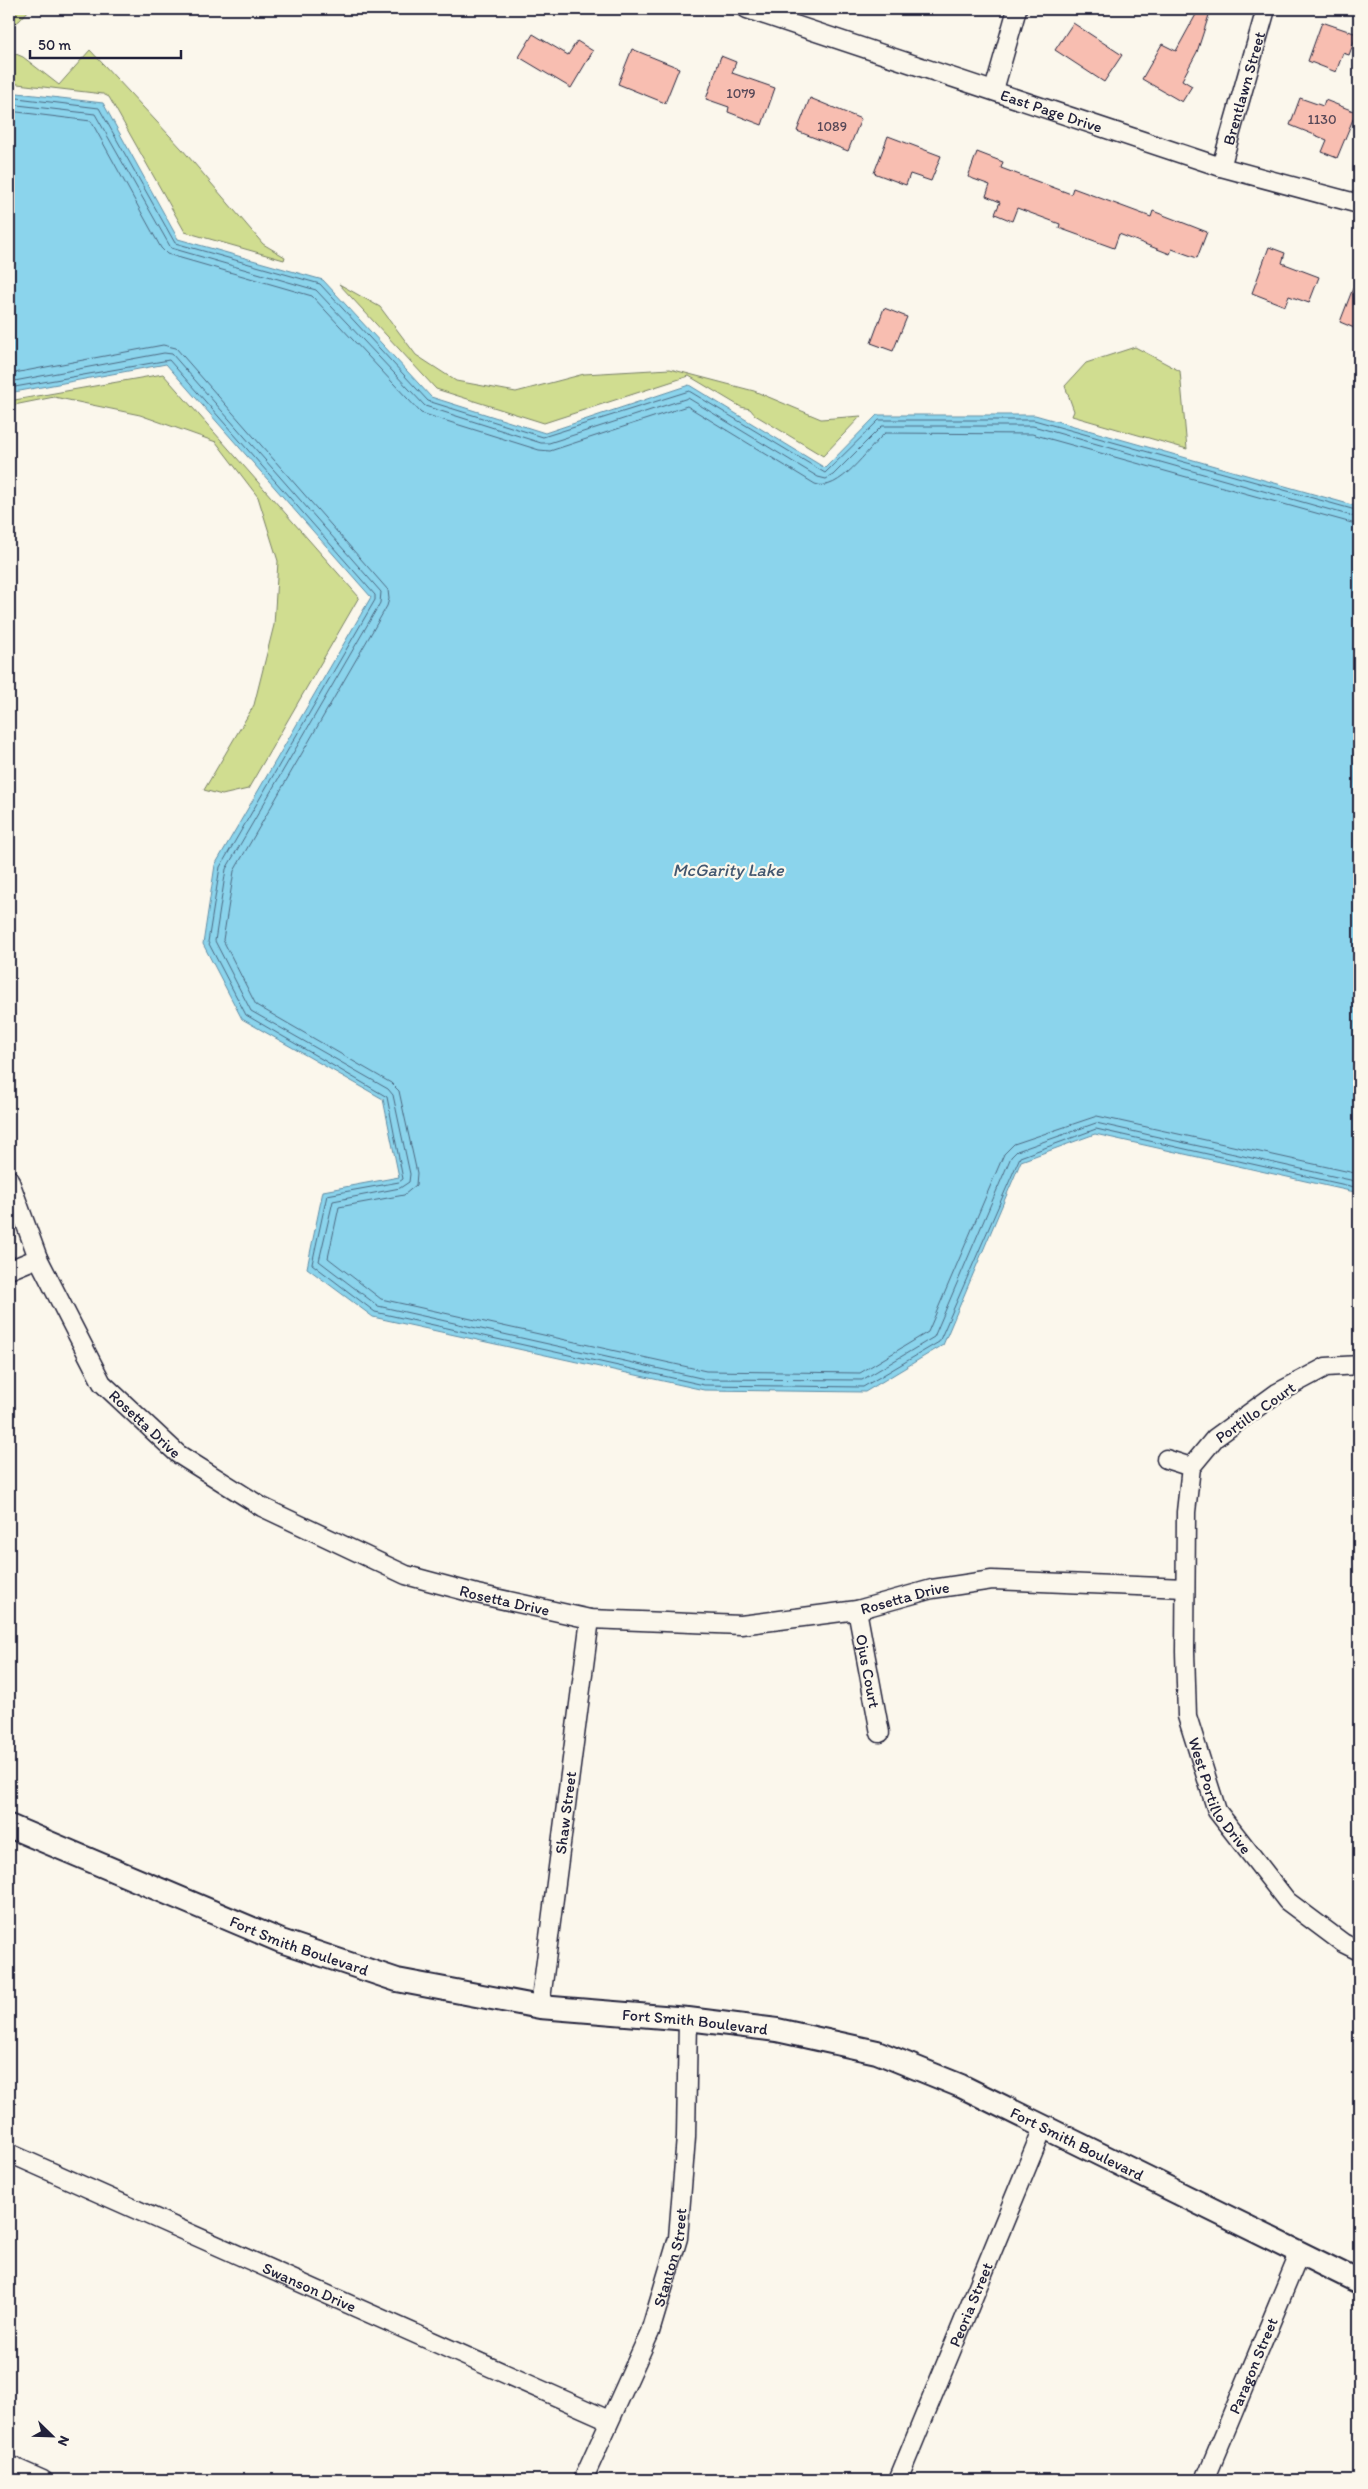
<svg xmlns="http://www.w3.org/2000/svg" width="1368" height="2489" font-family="Itim,sans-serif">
<rect width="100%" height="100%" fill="#fbf7ec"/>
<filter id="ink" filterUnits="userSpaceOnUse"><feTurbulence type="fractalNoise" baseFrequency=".02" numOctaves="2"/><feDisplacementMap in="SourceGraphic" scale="10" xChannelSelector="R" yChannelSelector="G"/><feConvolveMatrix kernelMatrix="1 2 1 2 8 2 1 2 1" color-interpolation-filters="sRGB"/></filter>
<g filter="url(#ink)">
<path fill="#d0dd90" stroke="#798066" d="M9 9H30L19 21 9 26Z
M90 50 182 149 263 244 285 257 284 260 185 232 109 97 103 94 9 83V51L23 57 59 85Z
M339 284 380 307 416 355 456 381 516 392 584 374 670 369 754 391 821 419 861 416 823 456 755 415 750 409 741 407 689 376 544 423 436 389Z
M1135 347 1180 371 1187 449 1072 416 1074 411 1065 386 1086 363Z
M163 374 359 597 248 789 222 795 204 790 254 705 274 625 278 561 258 497 216 442 140 415 54 397 9 406V401Z"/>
<path fill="#8bd4ec" stroke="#618da5" d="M9 92 103 103 178 239 323 280 431 397 545 433 689 385 825 468 877 415H1035L1359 507V1193L1095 1134 1021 1161 943 1345 865 1392 704 1390 373 1317 307 1268 323 1191 399 1177 383 1099 242 1019 203 944 215 865 371 597 166 364 9 393Z"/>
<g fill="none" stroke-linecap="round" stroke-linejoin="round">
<path stroke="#4c6982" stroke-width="1" d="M9 97 99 108 175 243 320 284 428 401 543 437 689 391 825 473 879 420H1034L1359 511
M9 104 95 114 171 248 316 290 425 406 541 443H549L688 398 818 477 826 479 833 475 882 426H1033L1359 518
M9 111 91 121 161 248 167 254 312 296 421 413 539 450 550 451 687 406 815 484C839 494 868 448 885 433L1032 434 1359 525
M9 374 163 345 176 348 388 590 389 599 387 606 234 871 223 940 256 1005 391 1083 399 1091 417 1173 416 1185 404 1195 339 1207 328 1258 381 1299 706 1371 860 1373 928 1332 1004 1154 1014 1144 1097 1116 1359 1174
M9 382 164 353 172 354 381 592 380 603 226 869 215 941 251 1011 388 1089 393 1095 410 1174 409 1182 400 1188 333 1201 319 1261 378 1306 705 1379 862 1380 934 1337 1011 1157 1017 1151 1096 1123 1359 1182
M9 388 169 360 375 595V600L220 867 208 942 246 1015 387 1097 403 1179 399 1182 327 1195 312 1264 375 1312 704 1385 863 1387 939 1342 1020 1157 1096 1129 1359 1188"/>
</g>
<path fill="#f8beb1" stroke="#22223b" d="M1199 9H1211L1197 52 1182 80 1192 86 1182 102 1142 79 1162 44 1176 51Z
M1322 22 1357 34 1349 55 1343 53 1336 72 1308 61Z
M1073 23 1122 55 1104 82 1055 50Z
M533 34 568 55 577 41 593 51 571 88 519 57Z
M632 49 679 68 665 103 618 84Z
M721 56 736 62 732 73 775 88 762 125 728 112 729 107 706 99Z
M810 98 861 119 848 151 797 131Z
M1300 98 1323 106 1325 100 1356 112 1337 158 1322 152 1327 140 1290 125Z
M888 136 941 156 931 181 910 174 906 185 874 173Z
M977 152 1003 162 1001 168 1071 194 1073 188 1151 217 1153 211 1207 232 1197 258 1172 249 1170 254 1119 234 1114 248 1059 228 1060 224 1017 208 1012 221 995 214 1000 202 986 196 990 185 968 177Z
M1269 247 1285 253 1282 263 1319 277 1309 303 1289 296 1285 306 1252 293Z
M1358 275H1359V330L1340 322Z
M884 308 907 317 893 351 871 343Z"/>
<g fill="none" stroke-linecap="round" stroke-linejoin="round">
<g stroke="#22223b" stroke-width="21">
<g id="minor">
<path id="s1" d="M747 9 1221 167 1359 204"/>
<path d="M994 90 1017 9"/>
<path id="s2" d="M1221 167 1266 9"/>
<path id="s3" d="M9 1179 38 1258 102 1383 178 1454 262 1507 406 1575 477 1594 590 1619 741 1625 857 1610 932 1589 992 1580 1185 1588"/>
<path d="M9 1270 38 1258"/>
<path id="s4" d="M1359 1365 1326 1367 1277 1393 1215 1438 1191 1467 1186 1512 1185 1652 1187 1716 1217 1811 1287 1901 1343 1943 1359 1951"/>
<path d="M1166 1459 1191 1467"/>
<path id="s5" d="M857 1610 880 1733"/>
<path id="s6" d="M540 2007 590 1619"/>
<path id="s7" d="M9 2153 609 2420"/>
<path d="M9 2465 43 2480"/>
<path id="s8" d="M583 2480 650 2332 678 2238 686 2137 688 2019"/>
<path id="s9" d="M898 2480 1043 2128"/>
<path id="s10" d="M1205 2480 1300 2252"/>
</g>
</g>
<g stroke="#22223b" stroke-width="26">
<g id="tertiary">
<path id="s11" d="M9 1826 281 1941 397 1980 540 2007 688 2019 777 2030 877 2052 961 2086 1359 2282"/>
</g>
</g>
<use href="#minor" stroke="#fbf7ec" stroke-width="18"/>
<use href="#tertiary" stroke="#fbf7ec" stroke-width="22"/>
</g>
</g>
<g text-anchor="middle" stroke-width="4.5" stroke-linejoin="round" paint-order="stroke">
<g font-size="14" fill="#584958">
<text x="741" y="98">1079</text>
<text x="1322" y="124">1130</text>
<text x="832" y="131">1089</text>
</g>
<g font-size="16" fill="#22223b" stroke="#fbf7ec">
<text dy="6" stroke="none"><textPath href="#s2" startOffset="82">Brentlawn Street</textPath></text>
<text dy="6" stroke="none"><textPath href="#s1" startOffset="321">East Page Drive</textPath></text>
<text transform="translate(1255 1412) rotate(-35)" y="6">Portillo Court</text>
<text dy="6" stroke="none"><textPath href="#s3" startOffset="284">Rosetta Drive</textPath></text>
<text dy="6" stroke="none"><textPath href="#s3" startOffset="1094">Rosetta Drive</textPath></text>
<text dy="6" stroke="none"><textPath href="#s3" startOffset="689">Rosetta Drive</textPath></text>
<text dy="6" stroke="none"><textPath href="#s5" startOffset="62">Ojus Court</textPath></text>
<text dy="6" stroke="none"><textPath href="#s4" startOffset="539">West Portillo Drive</textPath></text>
<text dy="6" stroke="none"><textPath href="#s6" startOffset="196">Shaw Street</textPath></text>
<text dy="6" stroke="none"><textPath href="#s11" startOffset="314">Fort Smith Boulevard</textPath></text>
<text dy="6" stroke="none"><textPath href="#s11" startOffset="719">Fort Smith Boulevard</textPath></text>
<text dy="6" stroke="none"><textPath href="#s11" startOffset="1124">Fort Smith Boulevard</textPath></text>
<text dy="6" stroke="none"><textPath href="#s8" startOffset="240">Stanton Street</textPath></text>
<text dy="6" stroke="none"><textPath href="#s7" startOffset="329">Swanson Drive</textPath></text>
<text dy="6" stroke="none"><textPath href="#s9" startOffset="190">Peoria Street</textPath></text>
<text dy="6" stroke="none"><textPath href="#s10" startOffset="124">Paragon Street</textPath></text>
</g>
<g font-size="18" font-style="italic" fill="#425770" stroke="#fbf7ec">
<text x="728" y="876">McGarity Lake</text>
</g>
</g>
<rect width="1368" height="2489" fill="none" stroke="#fbf7ec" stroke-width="30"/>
<rect x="15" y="15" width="1338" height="2459" fill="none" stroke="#22223b" stroke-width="2" filter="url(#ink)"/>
<g transform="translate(52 2436) rotate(113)" stroke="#fbf7ec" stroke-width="4" paint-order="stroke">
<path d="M0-4L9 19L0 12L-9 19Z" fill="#22223b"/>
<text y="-8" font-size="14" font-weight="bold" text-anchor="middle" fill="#22223b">N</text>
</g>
<path d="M30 50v8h151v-8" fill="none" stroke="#22223b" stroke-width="2.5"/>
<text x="38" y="50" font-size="15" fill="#22223b" stroke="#fbf7ec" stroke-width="4" paint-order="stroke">50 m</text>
</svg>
